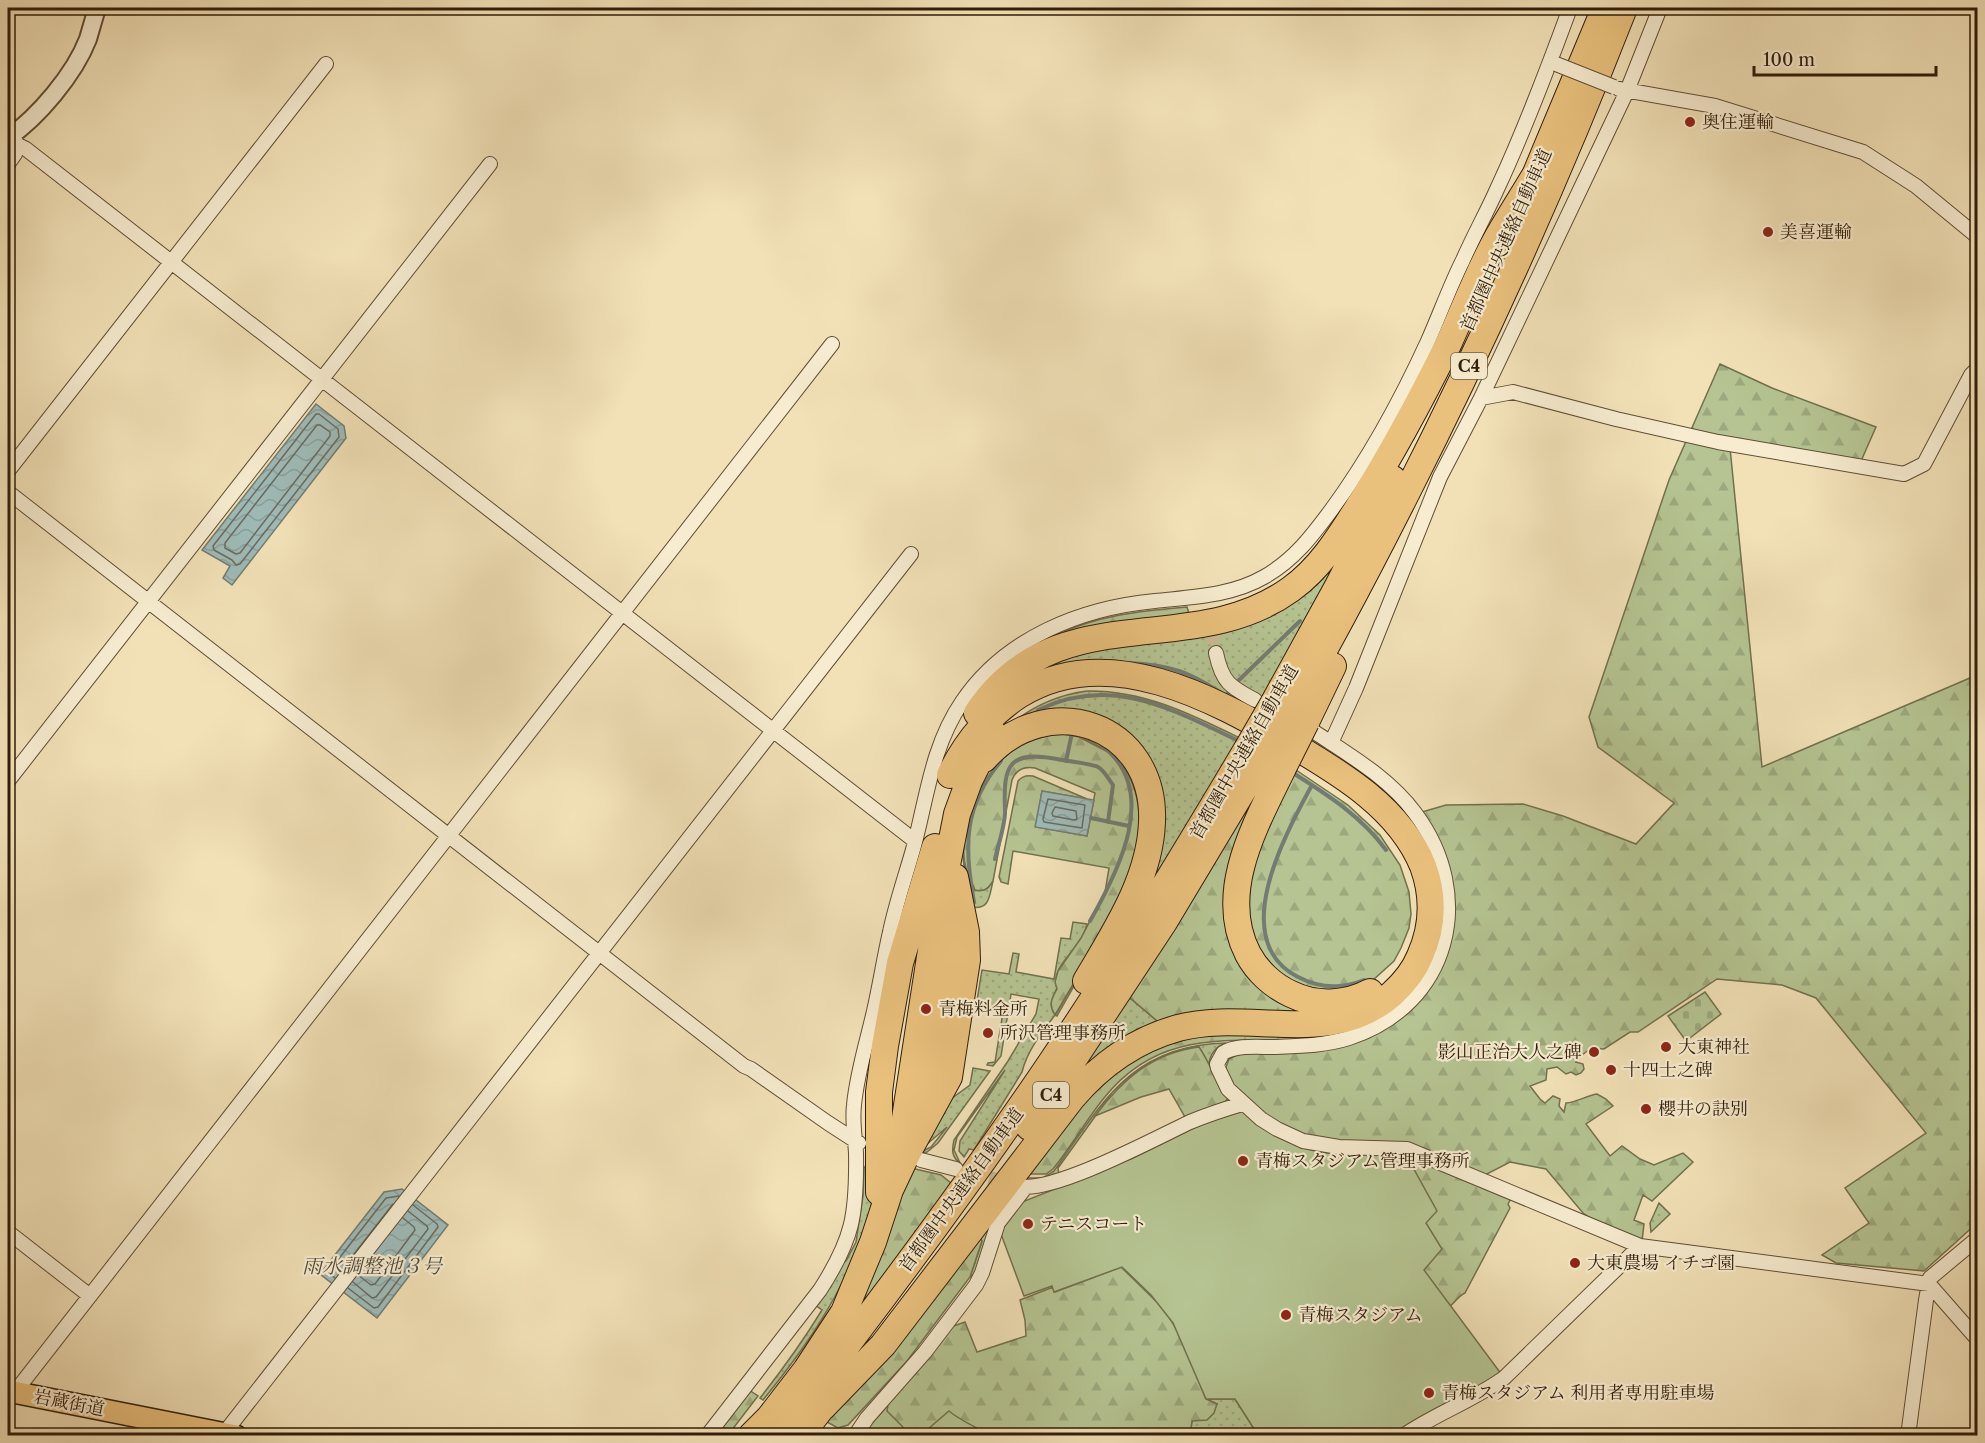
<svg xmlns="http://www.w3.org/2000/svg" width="1985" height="1443" font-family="'Libre Caslon Text','Noto Serif JP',serif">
<defs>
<pattern id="grass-dots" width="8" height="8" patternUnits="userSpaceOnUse" patternTransform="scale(1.5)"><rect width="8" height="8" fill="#b5c492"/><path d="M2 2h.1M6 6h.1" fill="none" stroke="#9ca87d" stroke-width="1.8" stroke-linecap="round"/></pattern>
<pattern id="forest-firs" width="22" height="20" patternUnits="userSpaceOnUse" patternTransform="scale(1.5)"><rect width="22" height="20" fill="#b5c492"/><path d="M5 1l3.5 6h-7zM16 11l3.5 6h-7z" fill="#9ca87d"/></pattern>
<pattern id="cemetery-stones" width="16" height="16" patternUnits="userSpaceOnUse" patternTransform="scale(1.5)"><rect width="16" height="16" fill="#b5c492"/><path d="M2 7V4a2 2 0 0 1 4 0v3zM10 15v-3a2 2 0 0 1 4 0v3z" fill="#9ca87d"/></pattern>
<pattern id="water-waves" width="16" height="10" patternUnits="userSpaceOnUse" patternTransform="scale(1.5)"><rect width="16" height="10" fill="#9fbbb8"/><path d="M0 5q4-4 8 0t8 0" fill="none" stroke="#89a09d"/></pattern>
</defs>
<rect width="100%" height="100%" fill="#f2e1b7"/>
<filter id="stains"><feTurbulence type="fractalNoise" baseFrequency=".00333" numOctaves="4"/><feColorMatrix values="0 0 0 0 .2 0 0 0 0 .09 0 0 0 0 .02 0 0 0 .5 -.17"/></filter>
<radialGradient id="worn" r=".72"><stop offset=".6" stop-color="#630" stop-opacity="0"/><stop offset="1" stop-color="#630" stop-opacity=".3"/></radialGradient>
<path fill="url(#grass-dots)" stroke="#72704e" stroke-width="1.5" d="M1348 541 1262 698C1234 683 1227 680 1220 648L1209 650C1216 689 1223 690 1257 707L1253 714 1183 681 1008 686 1047 659 1203 630Z
M1087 691C1143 690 1191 714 1240 738L1116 942 1135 902 1130 743 1009 726C1032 706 1057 695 1087 691Z
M1057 729C1085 730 1112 740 1128 764 1164 821 1129 885 1101 936 1087 963 1072 990 1057 1016L1055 1015C1042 1032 1027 1051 1022 1072L974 1150 969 1149 964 1157 959 1151 960 1141 1005 1070 957 1137 954 1150 960 1163C951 1157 952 1149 954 1140L1008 1061 1036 1014 1039 999 1011 994 1001 1056 993 1066 987 1065 988 1063 995 1062 1003 1012 976 1007 982 970 1009 974 1013 953 1019 954 1016 972 1054 979 1061 938 1070 939 1073 922 1087 924C1086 929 1084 934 1082 938 1073 953 1050 970 1057 988 1053 997 1047 1006 1056 1014L1085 964 1086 957C1116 906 1161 834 1130 774 1125 765 1119 753 1108 752 1056 715 1007 738 981 792 968 804 961 850 965 867 967 875 972 882 975 890 984 892 988 889 993 881 989 897 990 910 971 907 968 898 967 889 966 880 965 869 962 858 963 848 966 792 998 736 1057 729Z
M1309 736C1346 760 1385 783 1412 819 1485 919 1424 1029 1306 1041V1038L1299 1039 1298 1034C1264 1035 1227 1031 1192 1037 1116 1050 1064 1117 1025 1178H1043L1054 1171C1103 1102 1131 1045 1226 1043 1216 1046 1209 1055 1209 1066L1199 1047C1165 1051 1135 1069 1112 1093L1058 1168 1059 1175 1041 1180H1023L992 1221 976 1272 970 1277 982 1241 977 1233 1084 1096C1112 1067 1144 1044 1183 1036 1262 1019 1360 1061 1416 980 1431 958 1439 934 1439 908 1439 827 1366 781 1305 743Z
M1129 997 1163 1026 1051 1115Z
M973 1068 990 1071 938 1143 927 1152 919 1153 931 1147 947 1127 926 1145 944 1104 970 1085Z
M867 1164C869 1175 873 1188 872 1200 871 1212 866 1224 862 1235 842 1296 803 1351 763 1400L760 1398C783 1369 803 1341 822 1310L815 1305 843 1263 846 1261 856 1242 863 1196 864 1168Z
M1659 1203 1670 1214 1651 1232 1650 1223Z
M1206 1399H1235L1258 1435 1190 1436 1192 1421 1217 1404Z"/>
<path fill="url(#forest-firs)" stroke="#72704e" stroke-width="1.5" d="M1720 364 1772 388 1876 427 1858 468 1730 448 1762 767 1977 675V1223L1924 1271 1836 1263 1822 1255 1869 1223 1845 1188 1926 1133 1816 998 1782 985 1717 979 1638 1032H1630L1604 1049C1590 1047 1585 1051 1576 1062L1583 1064 1584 1069 1581 1073 1576 1075 1571 1072 1566 1074 1557 1067 1547 1069 1546 1080 1530 1086 1540 1099 1545 1103 1553 1096 1560 1099 1559 1106 1564 1112 1566 1103C1577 1102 1586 1096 1597 1094L1606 1099 1613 1106 1586 1124 1610 1156 1622 1146 1640 1159 1654 1165 1683 1153 1693 1162 1652 1201 1643 1195 1634 1220 1644 1224 1642 1241 1599 1224 1583 1213 1546 1169 1510 1162 1485 1175 1408 1143H1356L1319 1139 1285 1128 1261 1111 1235 1088 1225 1070 1229 1059 1239 1054 1356 1042 1366 1038 1375 1033 1440 969 1447 952 1452 933 1454 911 1453 890 1422 812 1446 805 1523 804 1563 816 1636 844 1674 803 1598 747 1589 717 1669 480Z
M1187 607 1190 617 1054 639 1053 637C1095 615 1141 611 1187 607Z
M1058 733 1079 737 1108 752 1113 753C1170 816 1122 895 1086 956L1085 964 1055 1015C1048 1005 1052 998 1057 989L1055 982 1058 971 1081 938 1105 892 1109 868 1013 851 1008 884 1001 882 999 877 1018 781C1022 776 1027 775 1033 776L1087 799 1042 791 1036 827 1087 836 1095 793 1035 768C1024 766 1016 770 1012 780L993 881C988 889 984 892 975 890 972 882 968 875 966 868 959 844 969 817 978 794L981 792C999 754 1017 742 1058 733Z
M1273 763 1249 825 1247 964 1358 1008 1163 1026 1129 997Z
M1293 768 1348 805 1380 835 1400 865 1409 892 1411 914 1409 928 1401 948 1394 961 1373 980 1332 993 1284 980 1256 946 1248 920 1251 868Z
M1299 1034V1040C1223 1041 1157 1031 1104 1098 1086 1120 1071 1147 1053 1169L1046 1174H1027L1075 1111 1115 1070 1165 1044 1207 1035Z
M1199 1047C1210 1063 1216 1082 1228 1098L1225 1102 1185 1117 1169 1089 1141 1097 1095 1116C1122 1080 1152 1053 1199 1047Z
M1406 1155 1512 1197 1508 1204 1510 1208 1465 1293C1458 1296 1455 1303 1448 1308L1421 1281Z
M911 1168 941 1175 952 1184 923 1225 915 1231V1236L879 1284 874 1287 870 1295 861 1303Z
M977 1233 982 1241 970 1277 907 1361 848 1425 838 1428 825 1421Z
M1121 1267 1165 1310 1178 1332 1206 1399 1217 1404 1214 1413 1207 1420 1192 1421 1190 1435 861 1436 922 1364 951 1327 965 1322 977 1352 1026 1336 1025 1320 1020 1300 1053 1287 1055 1292Z
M749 1390 758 1396 728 1435 718 1436 723 1430 719 1427Z"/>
<path fill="url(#cemetery-stones)" stroke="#72704e" stroke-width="1.5" d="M1705 992 1721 1014 1686 1041 1668 1016Z"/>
<path fill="#b5c492" stroke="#72704e" stroke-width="1.5" d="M1243 1111C1259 1122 1276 1136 1294 1144 1329 1160 1369 1152 1406 1155L1437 1211 1426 1223 1442 1249 1424 1270 1502 1375 1397 1435H1258L1235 1399H1206L1173 1323 1151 1295 1122 1267 1054 1292 1052 1286 1024 1296 1001 1234 1003 1227 1022 1202 1133 1158 1202 1124Z
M888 1405 887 1411 902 1426 908 1435 861 1436Z
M949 1411C962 1422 976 1426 988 1435H921Z"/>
<path fill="url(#water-waves)" stroke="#737c72" stroke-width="1.5" d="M316 404 344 426 346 438 232 585 223 578 230 566 202 550Z
M1042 791 1094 800 1087 836 1035 827Z
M402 1189 448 1225 377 1318 320 1274 384 1192Z"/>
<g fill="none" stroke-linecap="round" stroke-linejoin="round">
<path stroke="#686c61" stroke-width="1.5" d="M316 414H319L338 429 339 437 240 564 236 565 232 560 214 550 213 546Z
M317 425H320L330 432V436L240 553 236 554 225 548V543Z
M1048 799 1085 805 1082 828 1044 822 1043 819Z
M1055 807 1076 811 1077 819 1074 820 1053 816 1052 813Z
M340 1272 393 1204
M358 1275 371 1285 375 1284 415 1230 414 1227 403 1218
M335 1278 330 1274V1270L386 1198 399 1196
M353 1282 372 1298 376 1297 428 1229 427 1226 408 1211
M348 1288 374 1308 378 1307 438 1227 437 1224 413 1205"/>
<path stroke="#737c72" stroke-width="4" d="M1128 663C1172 665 1189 672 1226 696L1228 693
M1236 683 1300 621
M1039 712 1038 710C1112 675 1169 708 1237 740
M1066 761 1072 733
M1293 773C1328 795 1362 817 1386 850
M1312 785C1286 833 1226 940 1298 977 1319 988 1342 989 1364 980
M1091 818 1129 826
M995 859C998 845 1006 823 1005 809 1003 765 1009 750 1057 759 1065 761 1093 764 1098 767 1104 770 1109 780 1113 785L1108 822
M974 902C964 848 963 806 1001 761
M1090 921C1118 872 1161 790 1102 746"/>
<path stroke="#cbba94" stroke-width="14" stroke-dasharray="14 7" stroke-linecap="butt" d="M1207 609 1216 653
M969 1172 1011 1184"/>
<g stroke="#604e35" stroke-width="16">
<path id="minor" d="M1619 89 1715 106 1863 152 1916 186 1978 237
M11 135 18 145 26 149 915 841
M8 164 15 154 18 145
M1481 398 1513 392 1616 419 1718 442 1904 474 1924 464 1971 375 1978 368
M8 471 326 64
M8 492 744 1066 751 1069 828 1123 859 1143
M1216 653C1222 682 1230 687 1255 700
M1316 733C1351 756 1390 779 1415 813 1477 896 1450 1005 1349 1038 1324 1046 1298 1046 1272 1047 1256 1047 1236 1045 1223 1053L1217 1064 1218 1068 1228 1089 1261 1119 1277 1129 1303 1141 1339 1147 1407 1149 1640 1246 1929 1284 1978 1340
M1331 743 1356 688 1440 477 1481 398 1627 91 1660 8
M8 781 490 164
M921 1160 956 1169
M1019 1186C1052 1194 1156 1138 1190 1122 1207 1115 1225 1109 1242 1104
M8 1232 90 1296
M15 1392 832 344
M222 1436 911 554
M707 1436 820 1290C853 1239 857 1214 856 1153 855 1137 852 1122 854 1105 857 1073 867 1042 874 1011 880 985 884 958 890 932 896 903 906 875 914 846 927 797 932 746 962 702 1005 638 1081 608 1155 601 1192 597 1231 596 1264 577 1294 560 1312 536 1332 509 1370 457 1401 400 1428 341 1440 314 1450 286 1463 260 1474 235 1487 212 1498 187 1525 129 1548 68 1570 8
M855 1436 867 1418 925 1352 976 1285 982 1273 998 1223 1025 1188
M1403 1436C1435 1414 1472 1401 1504 1378L1640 1246
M1908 1436 1926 1300 1930 1278 1978 1238"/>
</g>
<g stroke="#604e35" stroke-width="20">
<path id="tertiary" d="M8 138C38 117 74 75 88 39 91 29 94 18 97 8"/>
</g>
<g stroke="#301d0a" stroke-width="24">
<path id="primary" d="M8 1391 236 1436"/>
</g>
<g stroke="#301d0a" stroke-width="28">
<path id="motorway" d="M1531 185 1605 8
M1273 704 1338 586 1393 479
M1289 712C1330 642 1368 569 1405 496 1486 337 1559 174 1624 8
M977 713C1057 593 1191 662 1291 589 1323 566 1343 531 1364 498 1393 451 1420 401 1445 351 1462 315 1476 276 1496 240 1509 217 1524 194 1538 170
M1306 722 1333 666
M984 759C1047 687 1156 724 1152 822 1150 880 1114 933 1086 981
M1283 768C1256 824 1216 892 1248 954 1257 971 1273 986 1291 994 1315 1006 1346 1005 1370 992
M926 1095 949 957 952 917
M1029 1127 1164 922 1263 757
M890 1190 899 1157 932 944 936 925 945 903 947 865 957 814 969 781 993 733
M879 1192V1092L885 1046 900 963 935 847
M823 1407 883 1345 1072 1098C1101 1064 1135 1040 1178 1028 1248 1009 1332 1048 1392 994 1404 983 1414 971 1420 956 1433 927 1434 896 1423 866 1400 809 1342 774 1291 744 1213 698 1107 640 1019 695 988 715 966 742 950 775
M751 1436 769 1418 806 1370 844 1312 873 1242 890 1190 908 1152 949 1077 967 960 966 932 955 877
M777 1436C872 1314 964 1191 1050 1064 1120 961 1184 855 1247 749
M800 1436 833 1393"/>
</g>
<use href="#minor" stroke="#f7ecd0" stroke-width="14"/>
<use href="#tertiary" stroke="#f7ecd0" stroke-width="16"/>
<use href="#primary" stroke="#e9c07c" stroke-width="21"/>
<use href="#motorway" stroke="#e9c07c" stroke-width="26"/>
<g stroke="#604e35" stroke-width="16" stroke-linecap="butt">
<path id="minor-bridge" d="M1556 64 1614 87"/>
</g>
<g stroke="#301d0a" stroke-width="28" stroke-linecap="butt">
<path id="motorway-bridge" d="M1247 749 1273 704
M1263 757 1289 712
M1283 768 1306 722"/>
</g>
<use href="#minor-bridge" stroke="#f7ecd0" stroke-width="14"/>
<use href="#motorway-bridge" stroke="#e9c07c" stroke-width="26"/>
</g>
<g fill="#8f2418" stroke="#f7ecd0" stroke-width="2">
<circle cx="1690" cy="122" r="6"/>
<circle cx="1768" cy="232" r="6"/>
<circle cx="926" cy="1009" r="6"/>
<circle cx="988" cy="1033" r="6"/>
<circle cx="1666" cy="1047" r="6"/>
<circle cx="1594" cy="1052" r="6"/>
<circle cx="1611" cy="1070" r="6"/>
<circle cx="1646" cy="1109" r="6"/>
<circle cx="1243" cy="1161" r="6"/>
<circle cx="1028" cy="1224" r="6"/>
<circle cx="1575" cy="1263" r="6"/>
<circle cx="1286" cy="1315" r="6"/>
<circle cx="1429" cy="1393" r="6"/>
</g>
<g text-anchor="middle" stroke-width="4.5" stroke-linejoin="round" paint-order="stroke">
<g fill="#f7ecd0" stroke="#6c5b45" stroke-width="1.5">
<rect x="1451" y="353" width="36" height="26" rx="4.5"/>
<rect x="1033" y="1082" width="36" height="26" rx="4.5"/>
</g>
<g font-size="16" font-weight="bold" fill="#301d0a">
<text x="1469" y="372">C4</text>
<text x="1051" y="1101">C4</text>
</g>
<g font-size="18" fill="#301d0a" stroke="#f7ecd0" text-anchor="start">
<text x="1702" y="128">奥住運輸</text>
<text x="1780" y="238">美喜運輸</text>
<text x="938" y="1015">青梅料金所</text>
<text x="1000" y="1039">所沢管理事務所</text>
<text x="1678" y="1053">大東神社</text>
<text x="1582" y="1058" text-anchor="end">影山正治大人之碑</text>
<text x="1623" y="1076">十四士之碑</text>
<text x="1658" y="1115">櫻井の訣別</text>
<text x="1255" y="1167">青梅スタジアム管理事務所</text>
<text x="1040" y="1230">テニスコート</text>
<text x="1587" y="1269">大東農場 イチゴ園</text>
<text x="1298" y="1321">青梅スタジアム</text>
<text x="1441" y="1399">青梅スタジアム 利用者専用駐車場</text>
</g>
<g font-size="18" fill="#301d0a" stroke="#f7ecd0">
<text transform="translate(1506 240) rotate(-66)" y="6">首都圏中央連絡自動車道</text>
<text transform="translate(1244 752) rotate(-60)" y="6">首都圏中央連絡自動車道</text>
<text transform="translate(961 1190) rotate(-54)" y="6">首都圏中央連絡自動車道</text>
<text transform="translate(69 1403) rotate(11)" y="6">岩蔵街道</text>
</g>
<g font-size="20" font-style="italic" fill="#514c3e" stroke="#f7ecd0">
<text x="372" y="1273">雨水調整池３号</text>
</g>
</g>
<rect width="1985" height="1443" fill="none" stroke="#f2e1b7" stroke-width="30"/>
<rect x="9" y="9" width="1967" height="1425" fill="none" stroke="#301d0a" stroke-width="3"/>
<rect x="15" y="15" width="1955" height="1413" fill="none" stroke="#301d0a" stroke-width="1.5"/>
<path d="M1754 66v9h182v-9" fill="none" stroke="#301d0a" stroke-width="3"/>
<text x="1763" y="66" font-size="18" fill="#301d0a" stroke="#f7ecd0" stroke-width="4.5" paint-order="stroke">100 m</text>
<rect width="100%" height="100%" filter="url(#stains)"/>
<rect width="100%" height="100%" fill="url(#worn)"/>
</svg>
